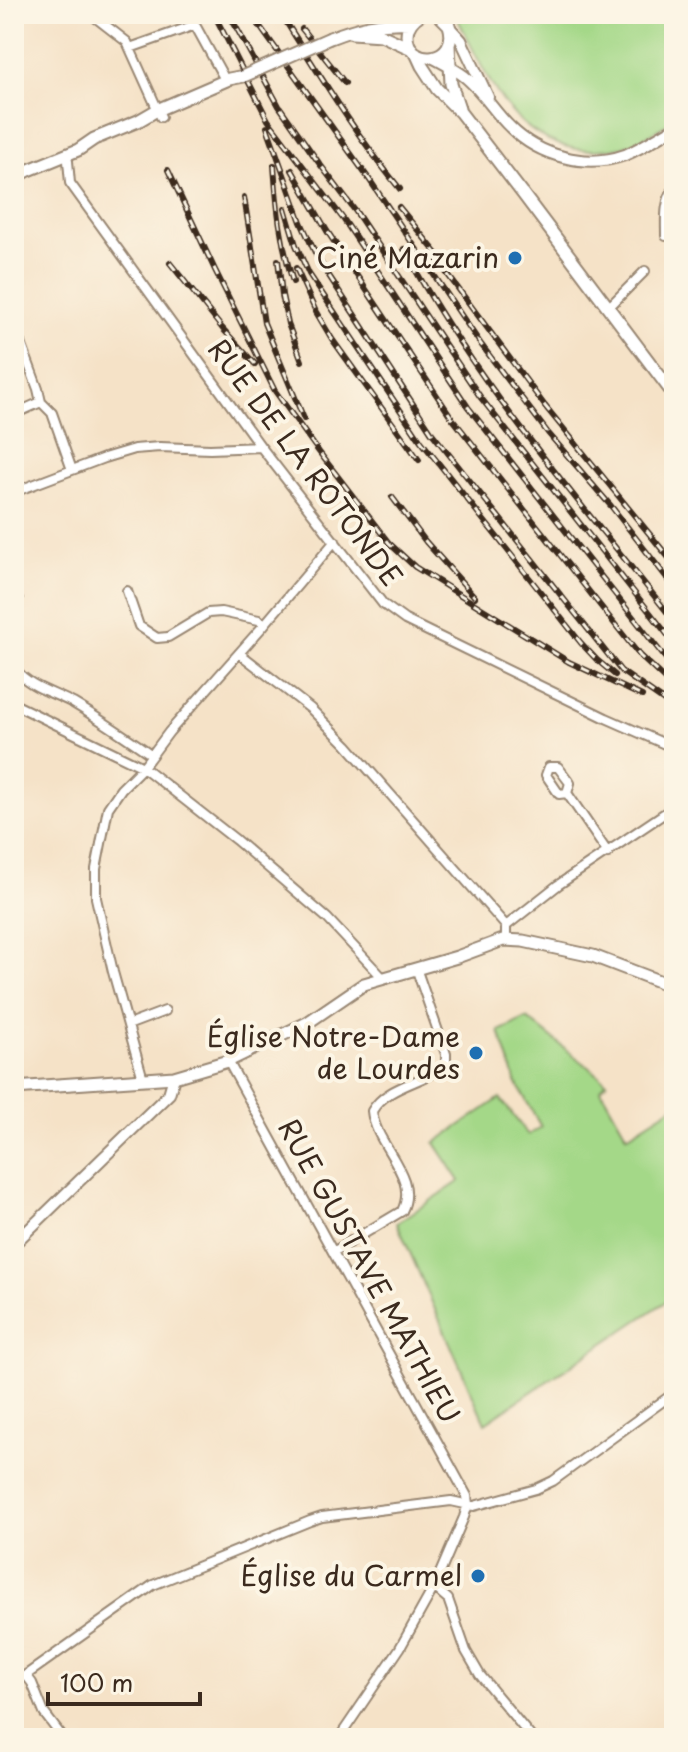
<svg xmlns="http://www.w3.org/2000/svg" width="688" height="1752" font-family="'Playpen Sans',sans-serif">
<rect width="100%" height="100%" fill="#fcf5e5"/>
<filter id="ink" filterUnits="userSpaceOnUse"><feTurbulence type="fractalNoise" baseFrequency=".0125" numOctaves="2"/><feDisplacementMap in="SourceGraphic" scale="16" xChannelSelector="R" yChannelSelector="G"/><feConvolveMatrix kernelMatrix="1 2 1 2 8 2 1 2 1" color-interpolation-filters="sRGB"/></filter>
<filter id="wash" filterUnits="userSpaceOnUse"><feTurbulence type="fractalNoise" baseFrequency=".006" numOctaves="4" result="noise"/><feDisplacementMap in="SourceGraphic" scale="32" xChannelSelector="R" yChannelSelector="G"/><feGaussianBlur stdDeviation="1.8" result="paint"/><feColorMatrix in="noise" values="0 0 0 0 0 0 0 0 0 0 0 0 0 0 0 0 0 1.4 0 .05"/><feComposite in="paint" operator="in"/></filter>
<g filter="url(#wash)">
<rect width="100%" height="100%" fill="#f5e2c7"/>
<path fill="#a4d888" stroke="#708153" stroke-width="2" d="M455 14H670L674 24V120C660 128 646 138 631 144 614 150 594 151 577 149 506 137 485 70 455 14Z
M527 1018 607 1082 600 1088 627 1136 674 1106V1296L485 1423 397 1223 460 1181 435 1143 500 1098 528 1135 541 1127 516 1082 499 1031Z"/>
</g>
<g filter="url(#ink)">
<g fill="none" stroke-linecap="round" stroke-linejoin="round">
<g stroke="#988672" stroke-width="12">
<path id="minor" d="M91 14 127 42 161 117
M189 14 223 76 229 79
M130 48 195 25
M68 161 70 183 261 447 383 604 405 620 606 718 674 748
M666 236C666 219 664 203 674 188
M609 307 645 271
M14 324 38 389 41 402 52 413 72 470
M14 414 41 402
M14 492 104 458 134 449 160 447 210 449 261 447
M127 591 139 626 157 638 168 637 208 613 221 612 259 620 264 625
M14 605 18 599
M239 653 311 709 347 745 506 926
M14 668C29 687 52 692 73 703 100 719 126 737 152 755
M14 704 143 767 236 840 327 918 383 978
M567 793 559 794 546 775 549 767H558L570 783 567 793 608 853
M506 940V926L558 885 674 807
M128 1025 165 1011
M228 1061 467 1496 468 1504 464 1517 434 1587 400 1648 339 1738
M143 1079 113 972 96 898V869L108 808 121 789 143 767 169 732 264 625 335 541
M333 1252 402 1211C420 1176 375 1146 372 1111 387 1085 425 1083 446 1064V1054L416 968
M434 1587 448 1599 466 1651 480 1675 532 1738
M26 1675 32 1683 44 1713 63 1738
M14 1681 26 1675 153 1585 310 1521 322 1517 451 1501 474 1506 536 1489 553 1481 674 1393"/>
</g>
<g stroke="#988672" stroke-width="14">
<path id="tertiary" d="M451 29 461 40 488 97
M432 57C443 63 455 69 464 76 482 90 494 112 510 127 539 156 586 169 625 155 642 148 658 137 674 128
M14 1244 169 1094 174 1077"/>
</g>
<g stroke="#988672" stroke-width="15">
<path id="secondary" d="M421 14C413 19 407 25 407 35 407 68 461 63 449 25L438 14
M352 33 381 35 412 49
M330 38C356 28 381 21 410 23L406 14
M449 45 451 84 459 108
M416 53 422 66 437 89 460 112 523 194 674 395
M14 178 29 170 78 150 94 139 138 121 157 110 229 79 244 76
M14 1088 174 1077 228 1061 307 1023 364 984 457 957 503 940 523 941 593 956 674 987"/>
</g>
<use href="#minor" stroke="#fff" stroke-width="8"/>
<use href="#tertiary" stroke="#fff" stroke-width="10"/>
<use href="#secondary" stroke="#fff" stroke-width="11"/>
<g stroke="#3b2a1e" stroke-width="6">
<path id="rail" d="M214 14 268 120 344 220 468 407 674 669
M229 14 279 106 319 163 356 212 481 398 674 643
M251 14 369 179 480 343 548 433 611 506 674 587
M281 14C319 74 355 134 400 189
M302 29 345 83
M267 127 301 222 318 259 432 433 621 671 674 708
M274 165C277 207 280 241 293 282
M168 170 215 270 275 391 319 452 389 543 415 567 569 662 642 696
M292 170 327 231 452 418 640 656 674 688
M244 197 264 323 304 419
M399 207 447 266
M285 208 296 245 309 274 421 441 581 643 597 660 615 675
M404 249C476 385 580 501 674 621
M278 260 282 295 288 324 302 361
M437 260 545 406 674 564
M170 263 222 328 255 364
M296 268 316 312 332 339 419 460
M392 497 426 542 475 597"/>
</g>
<use href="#rail" stroke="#fcf5e5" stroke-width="3" stroke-dasharray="9" stroke-linecap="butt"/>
<g stroke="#988672" stroke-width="15" stroke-linecap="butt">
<path id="secondary-bridge" d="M244 76 330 38"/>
</g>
<use href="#secondary-bridge" stroke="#fff" stroke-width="11"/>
</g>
</g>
<g fill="#1f6fb2" stroke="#fcf5e5" stroke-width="3">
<circle cx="515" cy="258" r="8"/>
<circle cx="476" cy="1053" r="8"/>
<circle cx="478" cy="1576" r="8"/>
</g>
<g text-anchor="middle" stroke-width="8" stroke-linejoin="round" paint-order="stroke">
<g font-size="28" fill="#3b2a1e" stroke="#fcf5e5" text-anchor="end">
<text x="499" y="268">Ciné Mazarin</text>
<text x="460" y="1047">Église Notre-Dame<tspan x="460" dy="32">de Lourdes</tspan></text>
<text x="462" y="1586">Église du Carmel</text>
</g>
<g font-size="28" fill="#3b2a1e" stroke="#fcf5e5">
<text transform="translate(305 463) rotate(53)" y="10">RUE DE LA ROTONDE</text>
<text transform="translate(369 1271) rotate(61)" y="10">RUE GUSTAVE MATHIEU</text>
</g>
</g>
<rect width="688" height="1752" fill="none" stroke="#fcf5e5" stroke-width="48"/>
<path d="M48 1692v12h152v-12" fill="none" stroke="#3b2a1e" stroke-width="4"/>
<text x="60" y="1692" font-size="24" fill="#3b2a1e" stroke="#fcf5e5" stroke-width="6" paint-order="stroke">100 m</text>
</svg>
